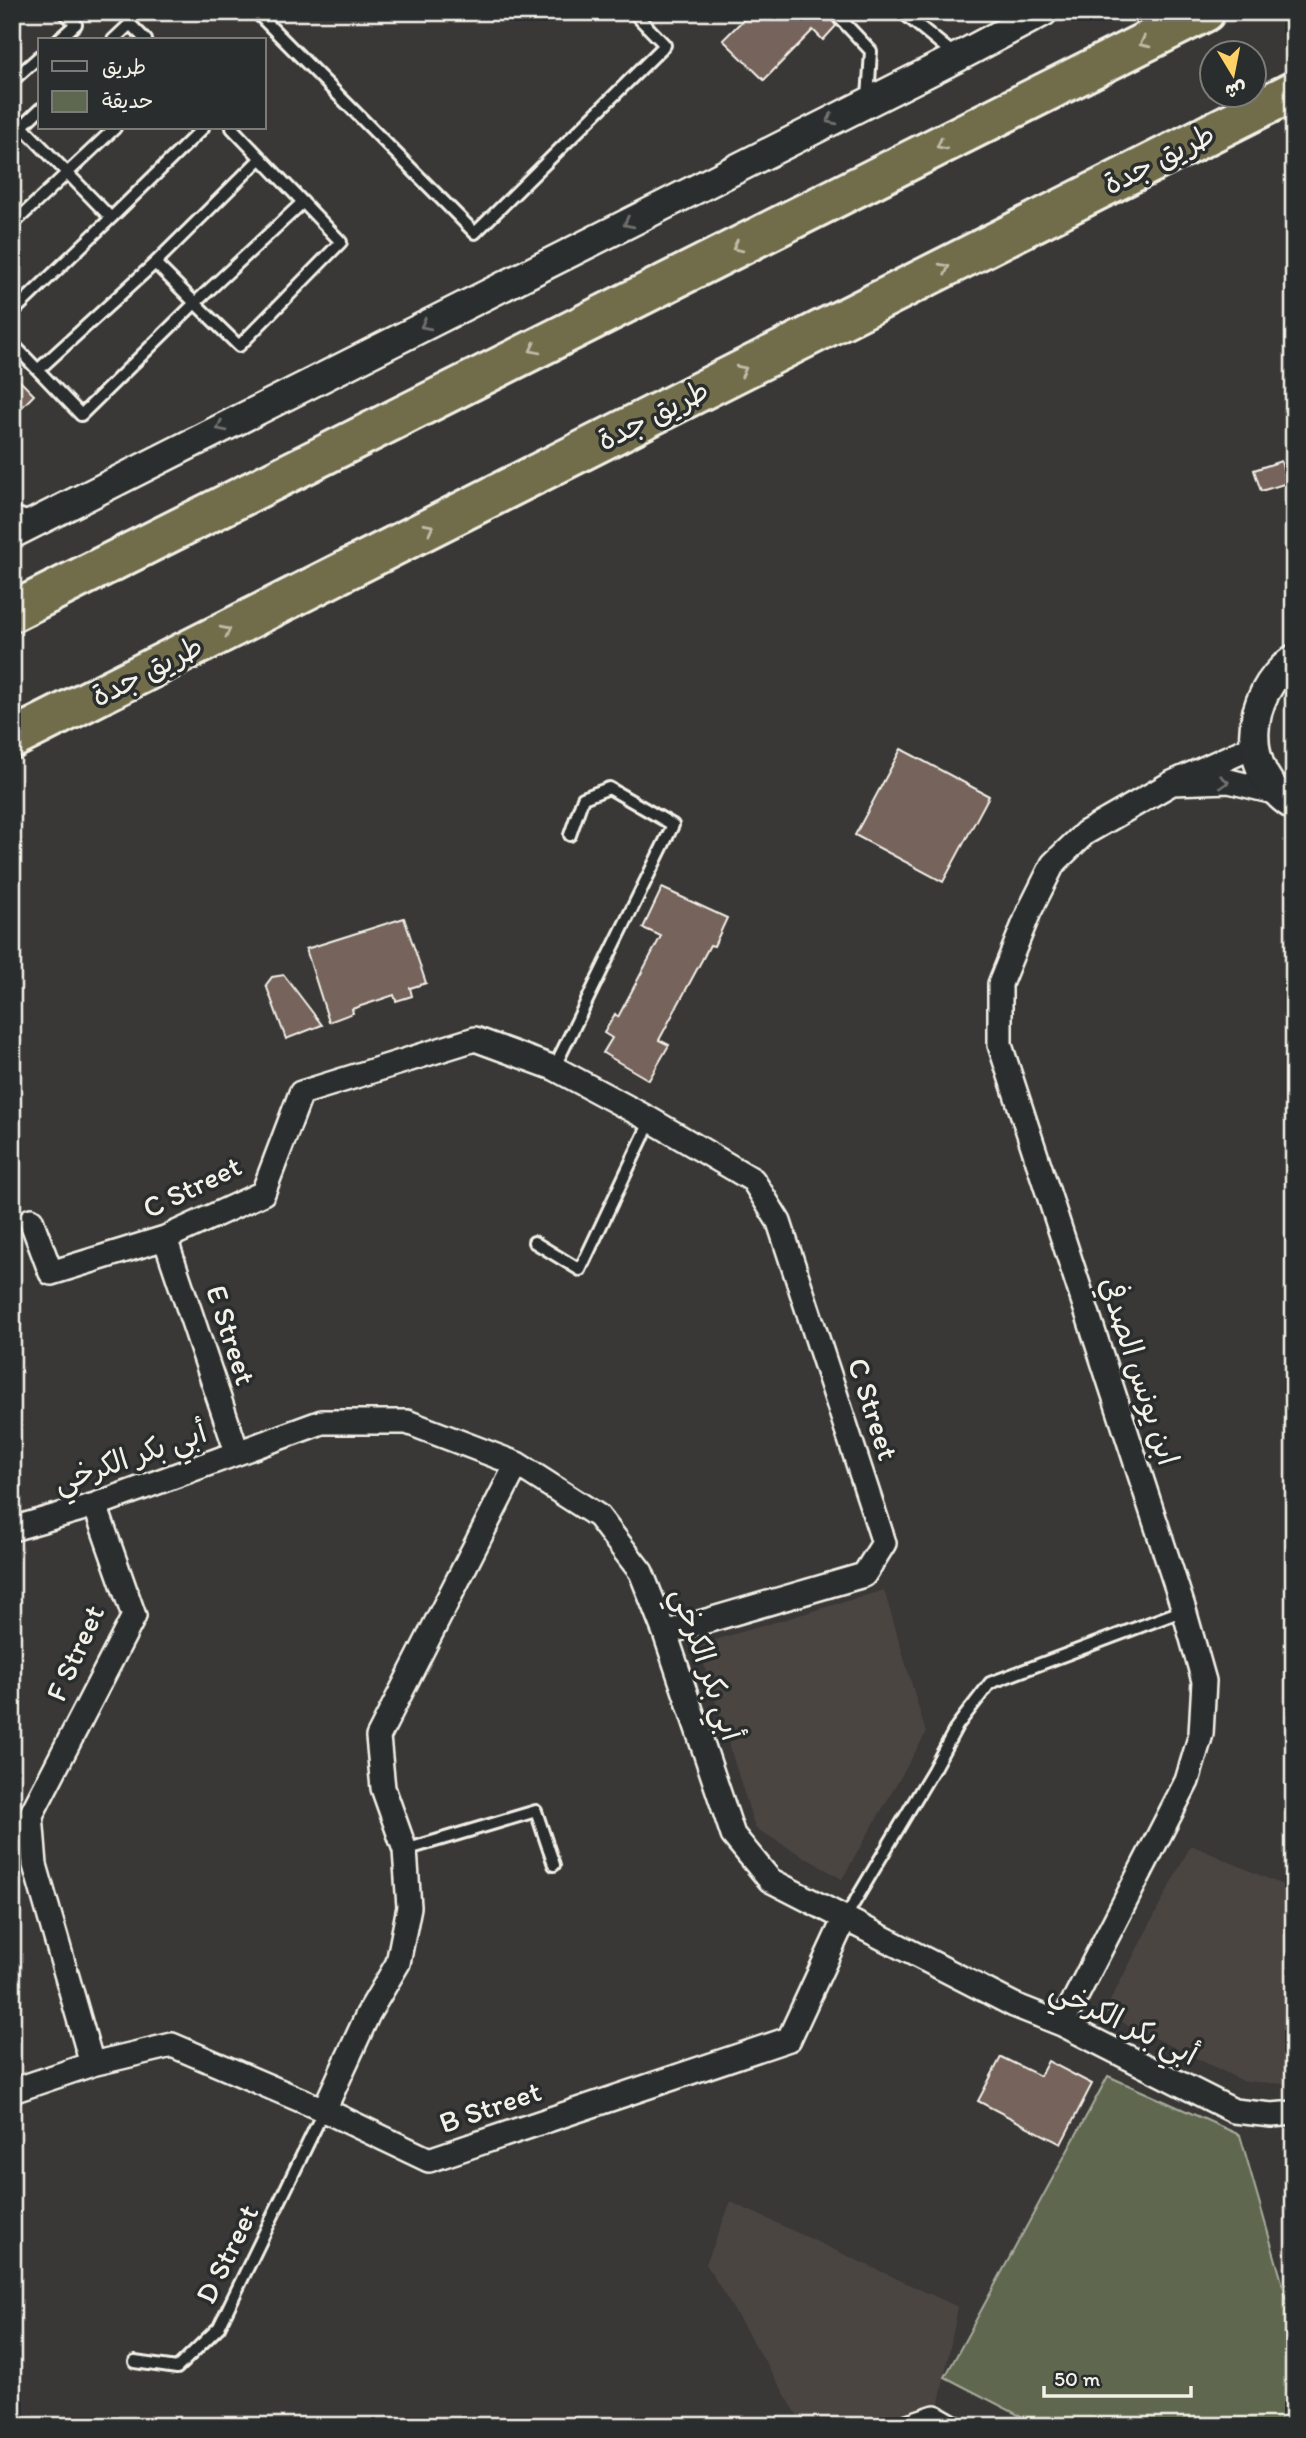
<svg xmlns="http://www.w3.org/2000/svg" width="1306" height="2438" font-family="Itim,'Playpen Sans Arabic',sans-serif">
<rect width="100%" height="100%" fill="#393837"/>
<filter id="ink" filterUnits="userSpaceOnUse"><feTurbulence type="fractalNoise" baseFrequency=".0143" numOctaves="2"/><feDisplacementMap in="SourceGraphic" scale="14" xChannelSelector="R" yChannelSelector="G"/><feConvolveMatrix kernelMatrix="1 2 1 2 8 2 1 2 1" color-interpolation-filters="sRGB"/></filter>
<g filter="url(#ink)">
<path fill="#4b4542" d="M884 1590 926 1733 842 1879 755 1828 698 1645Z
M1191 1845 1294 1890V2083L1285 2084 1243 2081 1104 2013Z
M731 2202 958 2307 939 2403 850 2426H804L706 2264Z"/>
<path fill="#5e6850" stroke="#a9ac9c" stroke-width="2" d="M1108 2076 1240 2135 1289 2306 1294 2305V2426H1040L945 2377Z"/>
<path fill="#74645c" stroke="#f4f1e8" stroke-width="2" d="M751 12H826L836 26 823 40 813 30 764 80 723 40Z
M12 373 34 395 12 417Z
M1281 461 1287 483 1261 491 1254 470Z
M901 749 989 796 943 882 855 835Z
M662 888 727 918 714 946 710 945 659 1040 669 1045 649 1080 603 1053 612 1038 604 1033 615 1014 618 1017 661 936 643 928Z
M404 918 426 983 410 988 412 996 396 1001 394 995 352 1009 353 1013 329 1022 306 949Z
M284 975 322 1025 286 1039 266 985 272 977Z
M1001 2057 1040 2076 1048 2061 1092 2084 1061 2144 978 2101Z"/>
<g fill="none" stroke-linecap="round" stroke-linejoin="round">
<g stroke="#f4f1e8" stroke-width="16">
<path id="service" d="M256 12 475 233 665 45 633 12
M834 12 871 51 868 99
M902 12 956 56
M58 40 76 24 64 12
M113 40 130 24 146 40
M12 81 40 56
M12 116 111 218 203 128
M12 136 40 109
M261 158 155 263 195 303 303 202
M12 225 115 128
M12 313 111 218
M12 343 81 415 195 303 239 346 341 242 232 128
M38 370 155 263
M12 512 33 519
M554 1068 673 825 609 788 583 798 570 835
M534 1242 580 1270 651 1120
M405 1850 536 1811 554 1865
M845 1918 933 1770 957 1726 990 1683 1184 1610
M135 2362 177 2368 219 2327 324 2110"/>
</g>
<g stroke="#f4f1e8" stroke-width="28">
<path id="minor" d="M1254 746 1172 783 1229 781 1278 793
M31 1220 51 1273 165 1238 263 1193 301 1093 475 1039 554 1068 651 1120 753 1180 779 1222 884 1543 864 1575 665 1633
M165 1238 237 1452
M12 1529 95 1505 322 1422H407L517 1464 598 1516 641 1572 665 1633 733 1835 770 1880 1014 2005 1062 2024 1234 2111 1272 2115 1294 2113
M1062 2024 1187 1781 1201 1734 1204 1681 1184 1610 1000 1045V984L1029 912 1053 864 1085 833 1172 783
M92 2064 35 1865 31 1815 134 1616 95 1505
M12 2091 92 2064 172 2045 324 2110 429 2160 789 2039 845 1918
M324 2110 368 2014 398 1963 409 1907 405 1850 383 1788 378 1737 517 1464
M908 2426 935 2417 951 2426"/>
</g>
<g stroke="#f4f1e8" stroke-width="33">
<path id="tertiary" d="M12 534 958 57 1043 12
M1294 659C1244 695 1238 771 1294 806"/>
</g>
<g stroke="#f4f1e8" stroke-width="44">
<path id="motorway" d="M12 612 1205 12
M12 739 1294 91"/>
</g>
<use href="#service" stroke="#2a2d2e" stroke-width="10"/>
<use href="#minor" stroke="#2a2d2e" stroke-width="23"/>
<use href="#tertiary" stroke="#2a2d2e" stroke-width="28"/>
<use href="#motorway" stroke="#716d4b" stroke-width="38"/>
</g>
<defs><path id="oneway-chevron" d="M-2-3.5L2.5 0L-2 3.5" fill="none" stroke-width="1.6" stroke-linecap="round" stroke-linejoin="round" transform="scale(1.75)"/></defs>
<g stroke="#c0bca9">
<use href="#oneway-chevron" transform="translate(1144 43) rotate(153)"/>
<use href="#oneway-chevron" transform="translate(941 145) rotate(153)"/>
<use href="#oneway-chevron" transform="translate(737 247) rotate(153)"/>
<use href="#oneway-chevron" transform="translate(945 268) rotate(-27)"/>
<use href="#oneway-chevron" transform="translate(534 349) rotate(153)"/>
<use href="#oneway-chevron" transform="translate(742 370) rotate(-27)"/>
<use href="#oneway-chevron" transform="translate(429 528) rotate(-27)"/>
<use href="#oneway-chevron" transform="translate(226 631) rotate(-27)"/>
</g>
<g stroke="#71726f">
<use href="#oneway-chevron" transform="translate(831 120) rotate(153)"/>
<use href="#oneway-chevron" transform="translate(628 223) rotate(153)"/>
<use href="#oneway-chevron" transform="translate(425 325) rotate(153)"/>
<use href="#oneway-chevron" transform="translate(221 427) rotate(153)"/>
<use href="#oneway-chevron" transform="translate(1224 782) rotate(2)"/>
</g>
</g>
<g text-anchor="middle" stroke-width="7" stroke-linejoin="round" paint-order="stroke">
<g font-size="30" fill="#f4f1e8" stroke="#2a2d2e">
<text transform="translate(1159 159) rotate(-27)" y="10">طريق جدة</text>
<text transform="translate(653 415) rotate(-27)" y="10">طريق جدة</text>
<text transform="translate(147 671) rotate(-27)" y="10">طريق جدة</text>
<text transform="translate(192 1187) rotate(-26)" y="10">C Street</text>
<text transform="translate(231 1335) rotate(72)" y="10">E Street</text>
<text transform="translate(1139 1371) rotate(72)" y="10">ابن يونس الصدفي</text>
<text transform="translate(873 1409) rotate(72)" y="10">C Street</text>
<text transform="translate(130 1457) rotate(-19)" y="10">أبي بكر الكرخي</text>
<text transform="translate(75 1653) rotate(-66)" y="10">F Street</text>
<text transform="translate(707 1664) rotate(71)" y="10">أبي بكر الكرخي</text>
<text transform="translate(1124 2022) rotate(26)" y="10">أبي بكر الكرخي</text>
<text transform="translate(490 2107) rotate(-19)" y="10">B Street</text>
<text transform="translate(227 2254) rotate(-64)" y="10">D Street</text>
</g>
</g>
<rect width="1306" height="2438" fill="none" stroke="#2a2d2e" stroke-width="42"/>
<rect x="21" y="21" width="1264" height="2396" fill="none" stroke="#f4f1e8" stroke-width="2.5" filter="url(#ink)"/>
<rect x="38" y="38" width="228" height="91" fill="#2a2d2e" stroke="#7b7b78" stroke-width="2"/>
<rect x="52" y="61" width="35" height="10" fill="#2a2d2e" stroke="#7b7b78" stroke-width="2"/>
<text x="102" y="74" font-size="21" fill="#f4f1e8">طريق</text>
<rect x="52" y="91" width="35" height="21" fill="#5e6850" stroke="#7b7b78" stroke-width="2"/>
<text x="102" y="108" font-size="21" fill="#f4f1e8">حديقة</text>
<g transform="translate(1233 74) rotate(170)"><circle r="33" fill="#2a2d2e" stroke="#7b7b78" stroke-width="2"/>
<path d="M0-5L12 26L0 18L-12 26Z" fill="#ffd166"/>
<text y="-10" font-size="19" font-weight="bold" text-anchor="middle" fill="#f4f1e8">ش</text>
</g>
<path d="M1044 2386v10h147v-10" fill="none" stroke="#f4f1e8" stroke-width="3.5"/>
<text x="1054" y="2386" font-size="21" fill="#f4f1e8" stroke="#2a2d2e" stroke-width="5" paint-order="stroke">50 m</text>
</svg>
